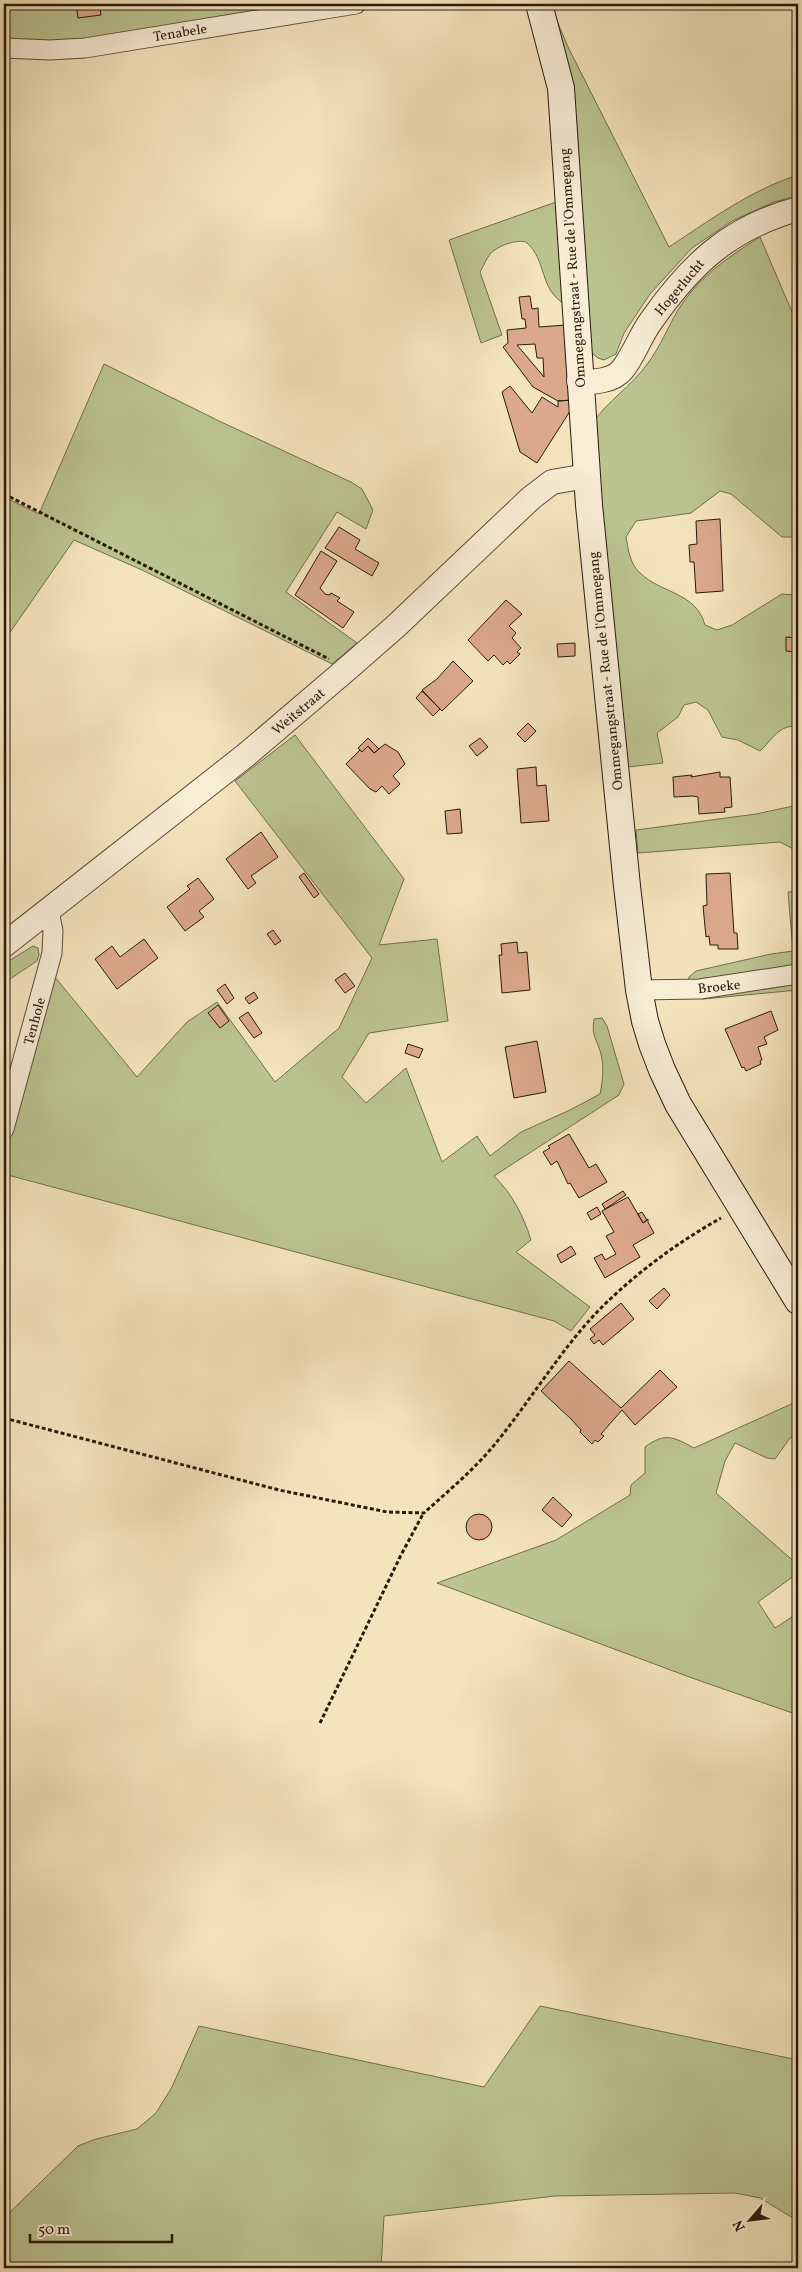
<svg xmlns="http://www.w3.org/2000/svg" width="802" height="2272" font-family="Vollkorn,serif">
<rect width="100%" height="100%" fill="#f4e4be"/>
<filter id="stains"><feTurbulence type="fractalNoise" baseFrequency=".004" numOctaves="4"/><feColorMatrix values="0 0 0 0 .2 0 0 0 0 .09 0 0 0 0 .02 0 0 0 .5 -.17"/></filter>
<radialGradient id="worn" r=".72"><stop offset=".6" stop-color="#630" stop-opacity="0"/><stop offset="1" stop-color="#630" stop-opacity=".3"/></radialGradient>
<path fill="#bbc491" stroke="#726f4f" d="M4 4H324C221 20 108 46 4 42Z
M550 4 568 47 669 247C710 220 751 190 798 175V196L774 202 732 221 692 248 650 294 624 333 616 354 604 360 598 358 589 351Z
M559 201 566 305C538 289 548 261 526 242 516 239 498 246 491 253 486 258 484 266 480 272L502 335 481 343 449 240Z
M760 237 798 326V545L794 537H782L731 494 720 491 691 513 636 521 626 537C628 549 630 564 640 573 662 594 696 592 705 625L717 630 732 625 782 594 798 595V727C780 723 772 740 760 751L738 740 722 737 708 710 696 702 684 705 678 717 657 733 663 763 628 767 592 424C607 401 632 386 648 363 660 347 668 327 678 310 699 277 728 257 760 237Z
M104 364 219 421 351 482 362 489 373 510 366 529 337 512 286 592 357 643 332 664 142 570 74 540 4 641V497L39 514Z
M295 735 404 879 379 945 437 939 448 1021 369 1033 342 1077 366 1103 406 1068 442 1162 477 1136 490 1156 521 1132 570 1110 600 1094C603 1080 604 1067 601 1054 597 1039 591 1036 594 1019L602 1018 607 1026 624 1084 619 1095 494 1176C513 1195 523 1215 531 1240L516 1252 590 1307 571 1331 554 1321 4 1174V1143L54 976 137 1077 187 1022 217 1002 275 1082 339 1028 372 958 235 781Z
M798 805V868L797 851 780 842 638 853 636 830 756 814Z
M798 891V990L704 999 686 997 689 977 696 971 771 954 793 951 788 892Z
M33 946 38 948 39 955 37 961 4 983V964Z
M798 1401V1434L790 1438 775 1459 767 1458 735 1443 725 1461 716 1493 798 1565V1573L758 1602 775 1628 798 1613V1715L692 1678 437 1583 556 1540 630 1495 631 1485 645 1473V1447C665 1432 674 1437 694 1448Z
M540 2006 798 2060V2221L760 2198 735 2193 555 2196 384 2216 381 2268H4V2218L78 2146 96 2139 137 2129 156 2113 172 2087 199 2026 484 2087Z"/>
<path fill="#dca88d" stroke="#291a0d" fill-rule="evenodd" d="M99 4 101 15 78 18 76 5Z
M530 296 532 309 538 308 539 327 566 325 572 400 558 401 533 387 503 347 508 343 507 330 526 328 525 319H522L519 297ZM535 344 537 358H543L544 377 517 345Z
M510 386 532 413 542 397 558 407V401L572 400V408L537 463 520 452 502 392Z
M720 519 723 591 696 593 694 562H690L689 545 697 544 696 521Z
M339 527 360 540 355 549 379 563 372 576 325 548Z
M321 551 337 561 320 588 325 594 330 595 331 593 340 598 337 601 354 612 343 628 295 595Z
M506 600 522 614 509 626 516 633 512 638 521 648 517 652 520 654 510 664 507 661 503 665 494 655 488 661 468 640Z
M786 637 798 638V652L786 651Z
M575 643V656L558 657 557 644Z
M453 661 473 681 442 711 422 690 437 679Z
M422 691 440 709 433 716 416 698Z
M528 723 536 731 525 742 517 734Z
M368 738 379 749 374 753 368 746 362 752 358 748Z
M480 738 488 747 477 756 469 746Z
M385 744 398 752 405 764 393 776 400 784 389 794 382 786 376 792 370 789 346 764 360 750 362 752 368 746 374 753Z
M536 767 537 786 546 785 549 821 521 823 517 769Z
M720 772V777H730L732 807 724 808 725 812 699 814 698 797 693 796 674 797 673 777 692 775 691 777Z
M460 809 462 833 447 834 445 811Z
M261 832 278 857 251 876 256 883 248 889 226 859Z
M304 873 319 894 314 898 299 877Z
M730 873 734 933H737L738 949H718V945H710L709 936 706 937 703 906 707 905 706 874Z
M198 878 214 899 199 911 204 917 185 931 167 907 190 889 187 886Z
M273 930 281 941 275 945 267 934Z
M144 939 158 958 117 989 95 959 112 946 120 957Z
M517 942 518 953 527 952 530 990 502 993 499 955H502L501 944Z
M345 973 355 986 345 993 335 980Z
M225 984 234 998 227 1004 217 990Z
M254 992 258 998 249 1004 245 998Z
M218 1005 229 1021 220 1028 208 1013Z
M771 1011 778 1030 764 1037 767 1044 758 1047 762 1060 760 1061 761 1064 746 1071 744 1067 742 1068 725 1029Z
M248 1012 262 1033 254 1038 239 1018Z
M537 1041 546 1092 514 1098 505 1047Z
M408 1044 423 1049 419 1058 405 1053Z
M569 1134 589 1168 596 1164 607 1182 579 1198 570 1183 568 1184 557 1161 551 1165 543 1152 550 1148 548 1146Z
M623 1191 626 1195 605 1209 602 1204Z
M628 1197 643 1223 648 1219V1222L654 1233 633 1245 640 1257 605 1278 594 1258 602 1254 605 1260 616 1254 606 1236 614 1232 602 1211Z
M597 1207 601 1214 591 1220 587 1213Z
M642 1212 647 1220 643 1223 638 1214Z
M571 1246 576 1254 561 1263 557 1255Z
M664 1288 670 1295 657 1309 649 1301Z
M621 1303 634 1319 603 1345 599 1340 594 1344 590 1339 595 1335 590 1329Z
M569 1361 621 1408 660 1370 677 1387 635 1425 622 1410 601 1434 604 1436 598 1442 595 1440 592 1444 580 1432 581 1430 571 1419 541 1391Z
M553 1497 572 1515 562 1527 542 1510Z
M466 1527a13 13 0 1 1 26 0a13 13 0 1 1-26 0Z"/>
<g fill="none" stroke-linecap="round" stroke-linejoin="round">
<g stroke="#5c4c39" stroke-width="21">
<path id="minor" d="M4 48 50 50 85 48 356 4
M639 990 700 989 798 974
M4 1129 52 953 53 931 49 911"/>
</g>
<g stroke="#5c4c39" stroke-width="26">
<path id="tertiary" d="M579 381C592 383 613 381 622 370 633 357 640 336 651 321 691 264 729 228 798 209
M4 945 246 755 348 668 395 627 531 498 552 482 587 476"/>
</g>
<g stroke="#291a0d" stroke-width="28">
<path id="secondary" d="M539 4 561 88 589 505 627 886 639 990 645 1021 652 1044 662 1070 678 1104 798 1301"/>
</g>
<path stroke="#291a0d" stroke-width="3" stroke-dasharray="4 2.5" stroke-linecap="butt" d="M4 494 329 659
M4 1418 279 1490 387 1512 424 1513C446 1493 470 1473 490 1450 530 1403 561 1347 605 1304 640 1270 680 1241 721 1218
M320 1723 401 1555 423 1514"/>
<use href="#minor" stroke="#f8edd5" stroke-width="19"/>
<use href="#tertiary" stroke="#f8edd5" stroke-width="24"/>
<use href="#secondary" stroke="#f8edd5" stroke-width="26"/>
</g>
<g text-anchor="middle" stroke-width="4" stroke-linejoin="round" paint-order="stroke">
<g font-size="14" fill="#291a0d" stroke="#f8edd5">
<text transform="translate(180 32) rotate(-9)" y="5">Tenabele</text>
<text transform="translate(572 268) rotate(-94)" y="5">Ommegangstraat - Rue de l'Ommegang</text>
<text transform="translate(679 287) rotate(-50)" y="5">Hogerlucht</text>
<text transform="translate(605 671) rotate(-96)" y="5">Ommegangstraat - Rue de l'Ommegang</text>
<text transform="translate(298 711) rotate(-40)" y="5">Weitstraat</text>
<text transform="translate(719 986) rotate(-6)" y="5">Broeke</text>
<text transform="translate(34 1021) rotate(-75)" y="5">Tenhole</text>
</g>
</g>
<rect width="802" height="2272" fill="none" stroke="#f4e4be" stroke-width="20"/>
<rect x="5" y="5" width="792" height="2262" fill="none" stroke="#291a0d" stroke-width="2.5"/>
<rect x="10" y="10" width="782" height="2252" fill="none" stroke="#291a0d"/>
<g transform="translate(750 2220) rotate(242)" stroke="#f8edd5" stroke-width="4" paint-order="stroke">
<path d="M0-4L9 19L0 12L-9 19Z" fill="#291a0d"/>
<text y="-8" font-size="14" font-weight="bold" text-anchor="middle" fill="#291a0d">N</text>
</g>
<path d="M30 2234v8h142v-8" fill="none" stroke="#291a0d" stroke-width="2.5"/>
<text x="38" y="2234" font-size="15" fill="#291a0d" stroke="#f8edd5" stroke-width="4" paint-order="stroke">50 m</text>
<rect width="100%" height="100%" filter="url(#stains)"/>
<rect width="100%" height="100%" fill="url(#worn)"/>
</svg>
